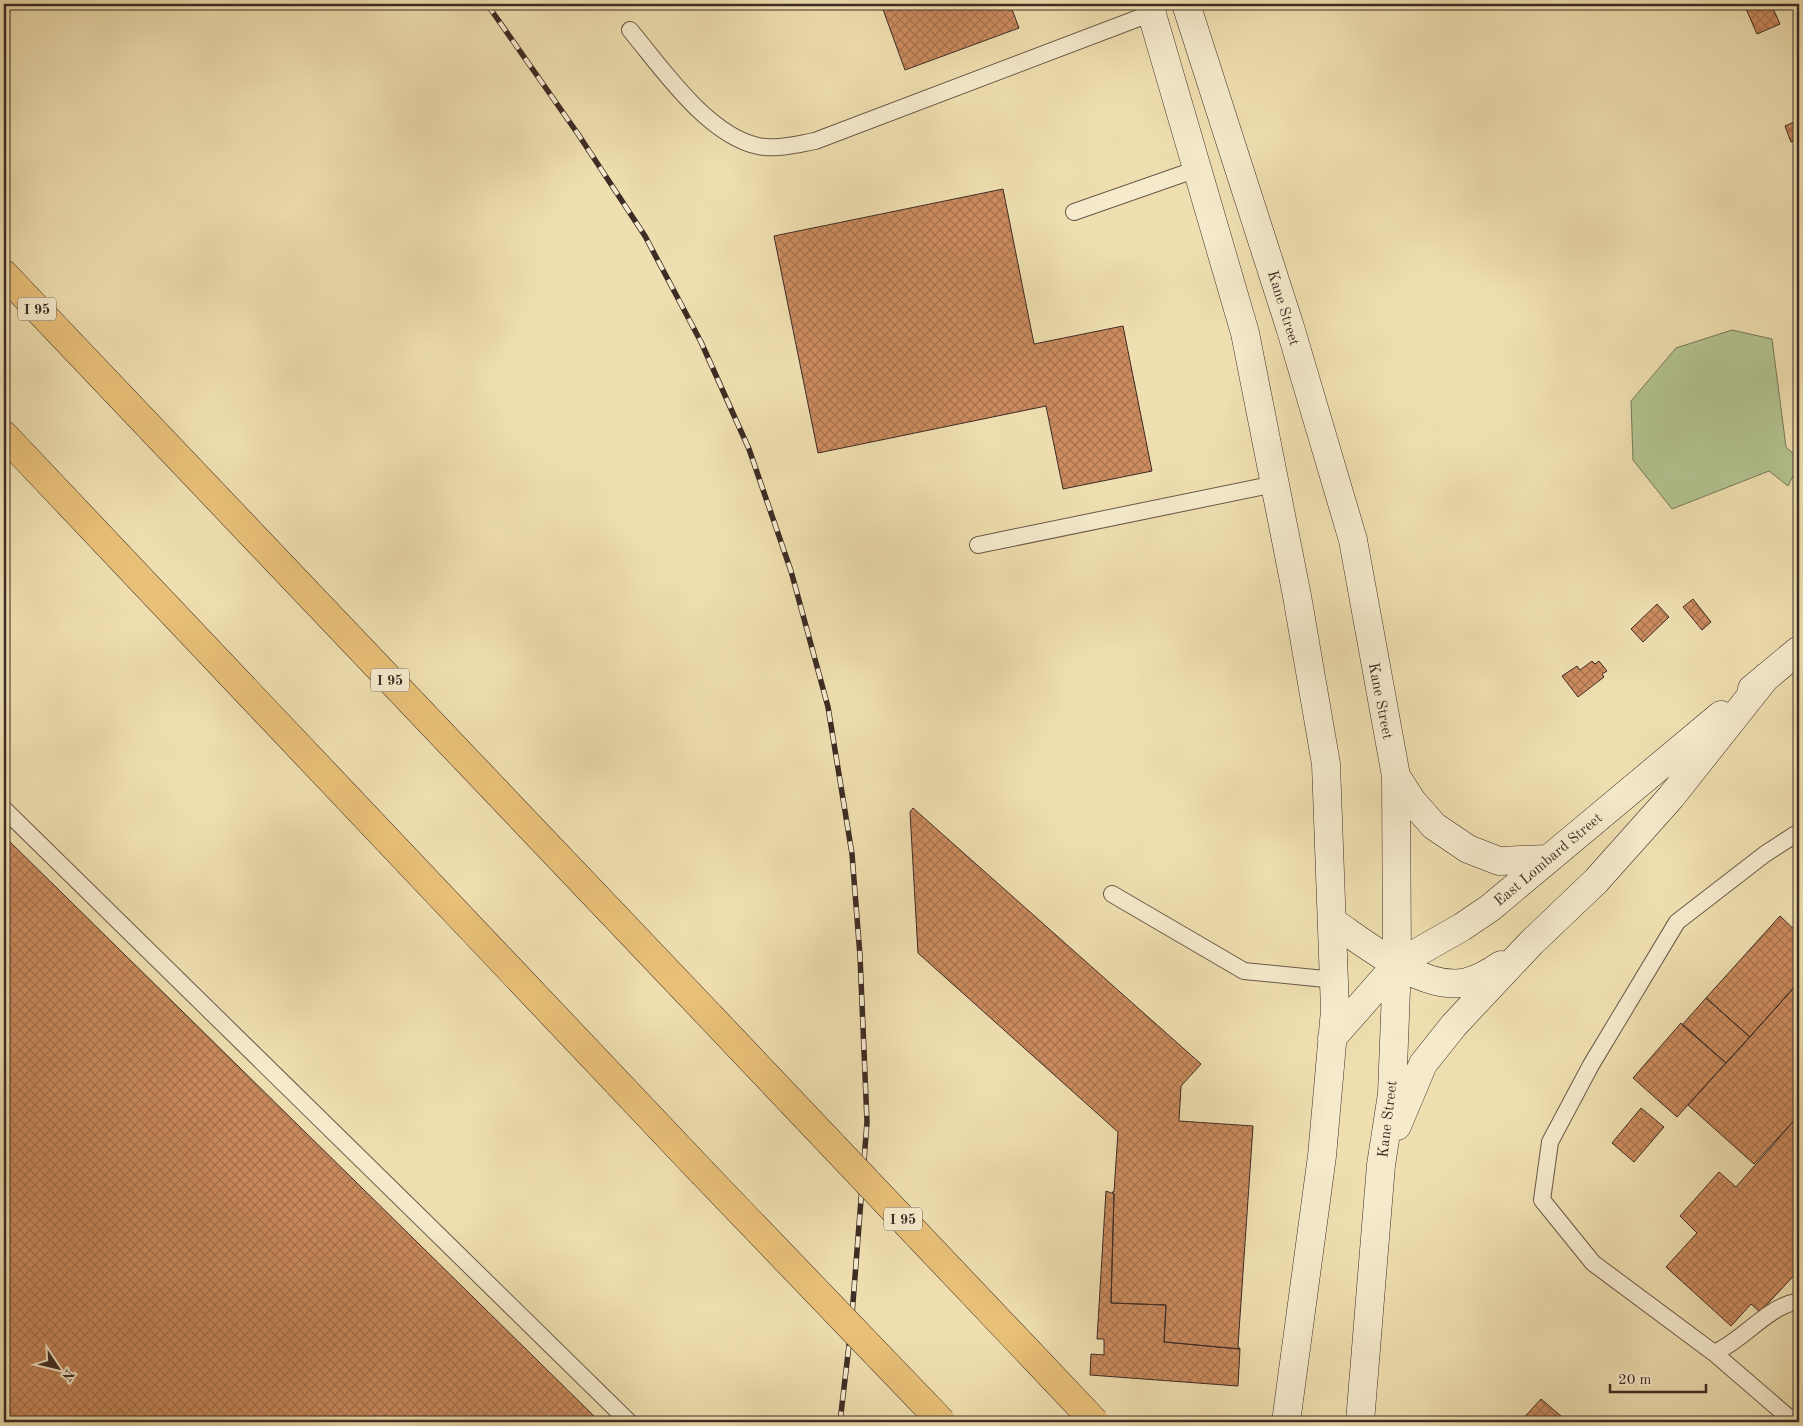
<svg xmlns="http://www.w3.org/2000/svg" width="1803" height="1426" font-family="'Old Standard TT',serif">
<defs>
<pattern id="building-cross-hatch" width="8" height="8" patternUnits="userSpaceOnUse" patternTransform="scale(1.25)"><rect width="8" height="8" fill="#cc8c5f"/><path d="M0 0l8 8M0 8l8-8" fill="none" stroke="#a7734e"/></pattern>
</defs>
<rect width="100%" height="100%" fill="#efdfb0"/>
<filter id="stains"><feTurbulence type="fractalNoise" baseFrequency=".004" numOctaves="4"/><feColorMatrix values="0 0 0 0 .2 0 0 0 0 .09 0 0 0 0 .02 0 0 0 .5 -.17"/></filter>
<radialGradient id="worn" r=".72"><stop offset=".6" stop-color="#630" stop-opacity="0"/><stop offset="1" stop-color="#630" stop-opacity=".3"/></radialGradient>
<path fill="#b2c390" stroke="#78785a" d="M1732 330 1772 339 1786 447 1799 459V464L1788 486 1769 471 1672 509 1633 460 1631 401 1676 348Z"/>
<path fill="url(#building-cross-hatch)" stroke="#3d2c25" d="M881 4H1010L1019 28 905 70Z
M1744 4H1771L1780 24 1757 34Z
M1799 120V139L1791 142 1785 126Z
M1003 189 1034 344 1123 326 1152 471 1063 489 1046 406 818 453 774 236Z
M1693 599 1711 622 1702 630 1683 607Z
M1657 604 1669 617 1643 642 1631 629Z
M1592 661 1595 664 1599 661 1607 671 1602 674 1604 677 1578 697 1562 676 1577 666 1580 670Z
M913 808 1201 1064 1181 1086 1179 1121 1253 1126 1238 1346 1240 1349 1164 1342 1166 1305 1111 1303 1114 1194 1112 1192H1114L1118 1132 918 953 910 812Z
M4 836 597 1419 593 1422H4Z
M1780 916 1799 934V982L1750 1037 1706 998Z
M1799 982V1115L1754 1164 1688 1105Z
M1706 998 1750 1037 1726 1063 1682 1025Z
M1681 1023 1726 1063 1677 1117 1633 1078Z
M1641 1108 1664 1127 1634 1162 1612 1143Z
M1799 1115V1270L1760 1312 1751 1304 1731 1326 1666 1267 1697 1233 1680 1216 1719 1172 1736 1187Z
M1106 1191 1114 1194 1111 1303 1166 1305 1164 1342 1240 1349 1238 1386 1090 1375 1091 1354 1104 1355V1339H1097Z
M1541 1399 1568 1422H1520Z"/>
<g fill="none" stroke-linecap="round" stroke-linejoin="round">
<g stroke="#6a5948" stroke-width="18">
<path id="lane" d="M630 30C662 68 707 135 758 146 776 150 798 144 815 141L1152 13
M1074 212 1197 169
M978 545 1275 484
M4 809 629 1422
M1799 832 1765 854 1677 922 1591 1065 1550 1142 1542 1200 1593 1263 1714 1353C1744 1340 1766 1307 1799 1301
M1112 894 1244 971 1335 980
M1714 1353 1794 1422"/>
</g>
<g stroke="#3d2c25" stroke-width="29">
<path id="secondary" d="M1149 4 1245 333 1297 596 1326 764 1335 1010 1322 1156 1286 1422
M1186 4 1290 327 1353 540 1396 776 1397 964 1392 1094 1381 1165 1360 1422
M1752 689 1799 650
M1396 776 1412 801 1434 826 1468 849 1499 861 1547 859
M1333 922C1366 944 1425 993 1467 982 1479 979 1491 972 1501 965
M1332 1038 1397 964 1462 927 1490 908 1721 715
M1397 1126 1423 1064 1454 1025 1531 943 1596 881 1671 797 1766 677"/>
</g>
<g stroke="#3d2c25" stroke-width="29">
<path id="highway" d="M4 274 710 1016
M4 435 702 1172"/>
</g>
<use href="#lane" stroke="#f5eacc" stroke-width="16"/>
<use href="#secondary" stroke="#f5eacc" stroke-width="28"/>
<use href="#highway" stroke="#e8c078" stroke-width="28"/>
<g stroke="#3d2c25" stroke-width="5.5">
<path id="rail" d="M487 4 578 134 645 236 701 342 749 449 791 571 828 707 852 854 860 956 867 1122 851 1328 840 1422"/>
</g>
<use href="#rail" stroke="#f5eacc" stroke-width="4" stroke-dasharray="11" stroke-linecap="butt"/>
<g stroke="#3d2c25" stroke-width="29" stroke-linecap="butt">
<path id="highway-bridge" d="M710 1016 1095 1422
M702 1172 942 1422"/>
</g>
<use href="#highway-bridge" stroke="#e8c078" stroke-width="28"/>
</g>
<g text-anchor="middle" stroke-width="4.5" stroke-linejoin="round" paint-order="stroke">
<g fill="#f5eacc" stroke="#746557" stroke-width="1">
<rect x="18" y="297.5" width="38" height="23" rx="4"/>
<rect x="371" y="668.5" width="38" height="23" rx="4"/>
<rect x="884" y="1207.5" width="38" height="23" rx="4"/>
</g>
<g font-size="14" font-weight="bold" fill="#3d2c25">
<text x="37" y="314">I 95</text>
<text x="390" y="685">I 95</text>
<text x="903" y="1224">I 95</text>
</g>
<g font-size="15" fill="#3d2c25" stroke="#f5eacc">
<text transform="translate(1284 308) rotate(73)" y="5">Kane Street</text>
<text transform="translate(1381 701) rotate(79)" y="5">Kane Street</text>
<text transform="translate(1548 859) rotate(-40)" y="5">East Lombard Street</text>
<text transform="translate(1387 1119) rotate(-83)" y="5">Kane Street</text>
</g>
</g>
<rect width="1803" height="1426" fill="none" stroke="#efdfb0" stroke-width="20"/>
<rect x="5" y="5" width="1793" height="1416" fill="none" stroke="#3d2c25" stroke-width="2.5"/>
<rect x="10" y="10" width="1783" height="1406" fill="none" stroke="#3d2c25"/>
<g transform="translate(58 1368) rotate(125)" stroke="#f5eacc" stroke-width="4" paint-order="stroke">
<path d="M0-4L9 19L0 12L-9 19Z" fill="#3d2c25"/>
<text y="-8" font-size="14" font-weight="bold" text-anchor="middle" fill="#3d2c25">N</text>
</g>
<path d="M1610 1384v8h96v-8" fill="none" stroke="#3d2c25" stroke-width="2.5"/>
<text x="1618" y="1384" font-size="15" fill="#3d2c25" stroke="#f5eacc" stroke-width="4" paint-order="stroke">20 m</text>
<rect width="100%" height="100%" filter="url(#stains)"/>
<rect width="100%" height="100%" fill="url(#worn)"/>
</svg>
